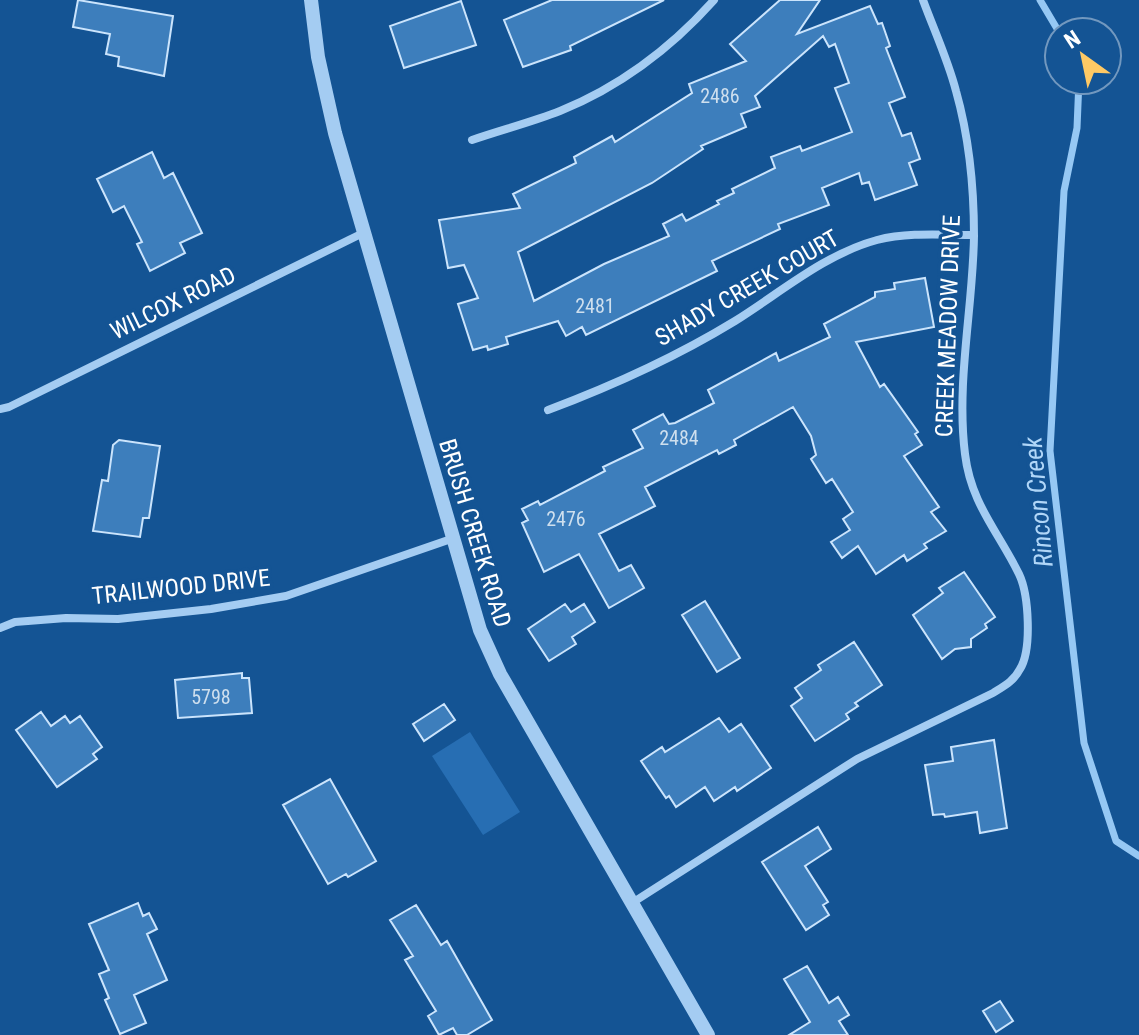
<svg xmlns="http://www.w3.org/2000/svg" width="1139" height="1035" font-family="'Roboto Condensed',sans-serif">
<rect width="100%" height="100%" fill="#145494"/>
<path fill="#276eb3" d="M470 732 520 812 483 835 432 756Z"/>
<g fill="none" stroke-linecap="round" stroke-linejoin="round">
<path stroke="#96c8f4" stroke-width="7" d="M1040 0 1059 32
M1079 80 1077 128 1064 191 1050 451 1084 743 1116 841 1139 856"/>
</g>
<path fill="#3d7ebc" stroke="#cbe4fc" stroke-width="2" fill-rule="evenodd" d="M78 0 173 16 164 76 118 66 119 57 106 54 110 34 73 27Z
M552 0H664L570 46 571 50 523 67 504 20Z
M780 0H820L797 34 870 6 878 24 882 23 890 46 886 48 905 97 889 103 902 136 911 133 920 159 909 163 917 185 875 200 869 182 862 184 859 173 822 188 829 205 778 224 780 229 712 261 717 271 586 335 582 327 566 336 558 321 506 337 508 344 488 350 487 346 473 350 458 304 478 298 464 265 448 268 439 220 520 208 513 194 576 163 574 157 612 136 615 142 692 93 689 84 746 61 730 44ZM823 36 829 47 835 44 849 83 835 88 852 132 802 151 800 146 771 157 775 168 732 189 734 193 717 201 719 204 686 221 682 214 663 224 669 236 604 264 534 301 518 252 652 183 703 149 701 146 746 127 741 114 760 107 755 96Z
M461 1 476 45 404 68 390 26Z
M152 152 164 178 173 173 202 233 180 243 185 253 150 271 137 244 142 242 124 206 113 212 97 179Z
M925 278 934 327 856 342 880 387 884 384 918 432 915 434 922 445 904 456 939 507 931 512 946 531 924 544 927 548 907 561 904 555 876 574 858 546 842 558 831 542 850 530 843 519 853 512 832 479 826 483 811 459 816 455 811 436 793 407 734 440 736 445 719 454 717 450 645 487 655 506 599 534 619 571 631 565 644 588 609 608 579 554 544 572 522 523 528 520 522 509 538 501 540 505 605 471 603 467 643 448 633 430 663 414 669 424 675 423 714 403 708 390 776 353 779 361 830 337 824 324 875 297V292L895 289 894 283Z
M119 440 160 446 149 518H143L140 537 93 531 102 480 108 481 113 445Z
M964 572 995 617 985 624 987 628 971 639V647L955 649 942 659 913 615 943 593 939 588Z
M705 601 740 658 717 672 682 615Z
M565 604 571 612 584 604 595 622 572 637 576 644 549 661 528 629Z
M854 642 882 685 855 703 858 706 846 714 849 719 815 741 791 706 802 698 795 688 821 670 818 665Z
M242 673V678H249L252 713 178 718 175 680Z
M444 704 455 720 424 741 413 724Z
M41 712 51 726 65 716 70 723 80 716 102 747 93 754 97 759 57 787 16 730Z
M719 718 729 732 741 724 771 768 737 791 735 787 714 801 705 787 676 807 669 796 666 798 641 761 662 747 665 752Z
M994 740 1007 828 980 833 977 812 945 817 944 814 933 815 925 765 953 761 951 747Z
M330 779 376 861 348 877 346 874 328 884 283 805Z
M818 827 831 849 805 866 828 902 823 905 829 915 806 930 762 862Z
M138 903 143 916 149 913 157 929 147 934 167 980 134 995 146 1023 120 1034 105 1000 109 998 99 974 109 970 89 924Z
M416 905 441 945 447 941 492 1020 467 1035H457L453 1028 439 1035 428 1016 436 1011 405 960 413 956 390 920Z
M807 966 829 1003 838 997 849 1015 839 1021 848 1035H789L810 1022 784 979Z
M1000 1001 1013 1021 996 1032 983 1011Z"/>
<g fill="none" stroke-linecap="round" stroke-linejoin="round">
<path stroke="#a4ccf2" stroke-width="8" d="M472 140C501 130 532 122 560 111 619 87 672 47 714 0
M0 409 9 407 363 233
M548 410C612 386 676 357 735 321 780 293 825 254 877 240 908 232 942 235 974 235
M0 628 15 622 66 618 118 619 211 609 286 596 454 538
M632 903 857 759 993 693C1004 686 1014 681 1020 669 1032 650 1029 595 1019 574 998 531 971 504 965 454 956 382 973 308 974 236 974 188 969 137 956 91 948 60 934 30 923 0"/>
<path stroke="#a4ccf2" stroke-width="14" d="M311 0 318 57 335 133 480 630 500 674 708 1035"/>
</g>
<g text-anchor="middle" stroke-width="7" stroke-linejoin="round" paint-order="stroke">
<g font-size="20" fill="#cedfee">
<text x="720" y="103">2486</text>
<text x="595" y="313">2481</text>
<text x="679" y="445">2484</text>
<text x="566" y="526">2476</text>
<text x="211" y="704">5798</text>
</g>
<g font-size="24" fill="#fff" stroke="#145494">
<text transform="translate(747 288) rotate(-30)" y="8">SHADY CREEK COURT</text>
<text transform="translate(173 303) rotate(-26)" y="8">WILCOX ROAD</text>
<text transform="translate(948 326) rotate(-88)" y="8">CREEK MEADOW DRIVE</text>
<text transform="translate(475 533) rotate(73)" y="8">BRUSH CREEK ROAD</text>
<text transform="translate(181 587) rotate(-6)" y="8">TRAILWOOD DRIVE</text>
</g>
<g font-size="26" font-style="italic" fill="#b0d6f8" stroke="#145494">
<text transform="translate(1038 502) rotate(-95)" y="9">Rincon Creek</text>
</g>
</g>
<g transform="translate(1083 56) rotate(327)"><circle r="38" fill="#145494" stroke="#7298bf" stroke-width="2"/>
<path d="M0-6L14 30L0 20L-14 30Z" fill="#ffc964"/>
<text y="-12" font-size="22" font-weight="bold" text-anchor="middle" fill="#ffffff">N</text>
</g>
</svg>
